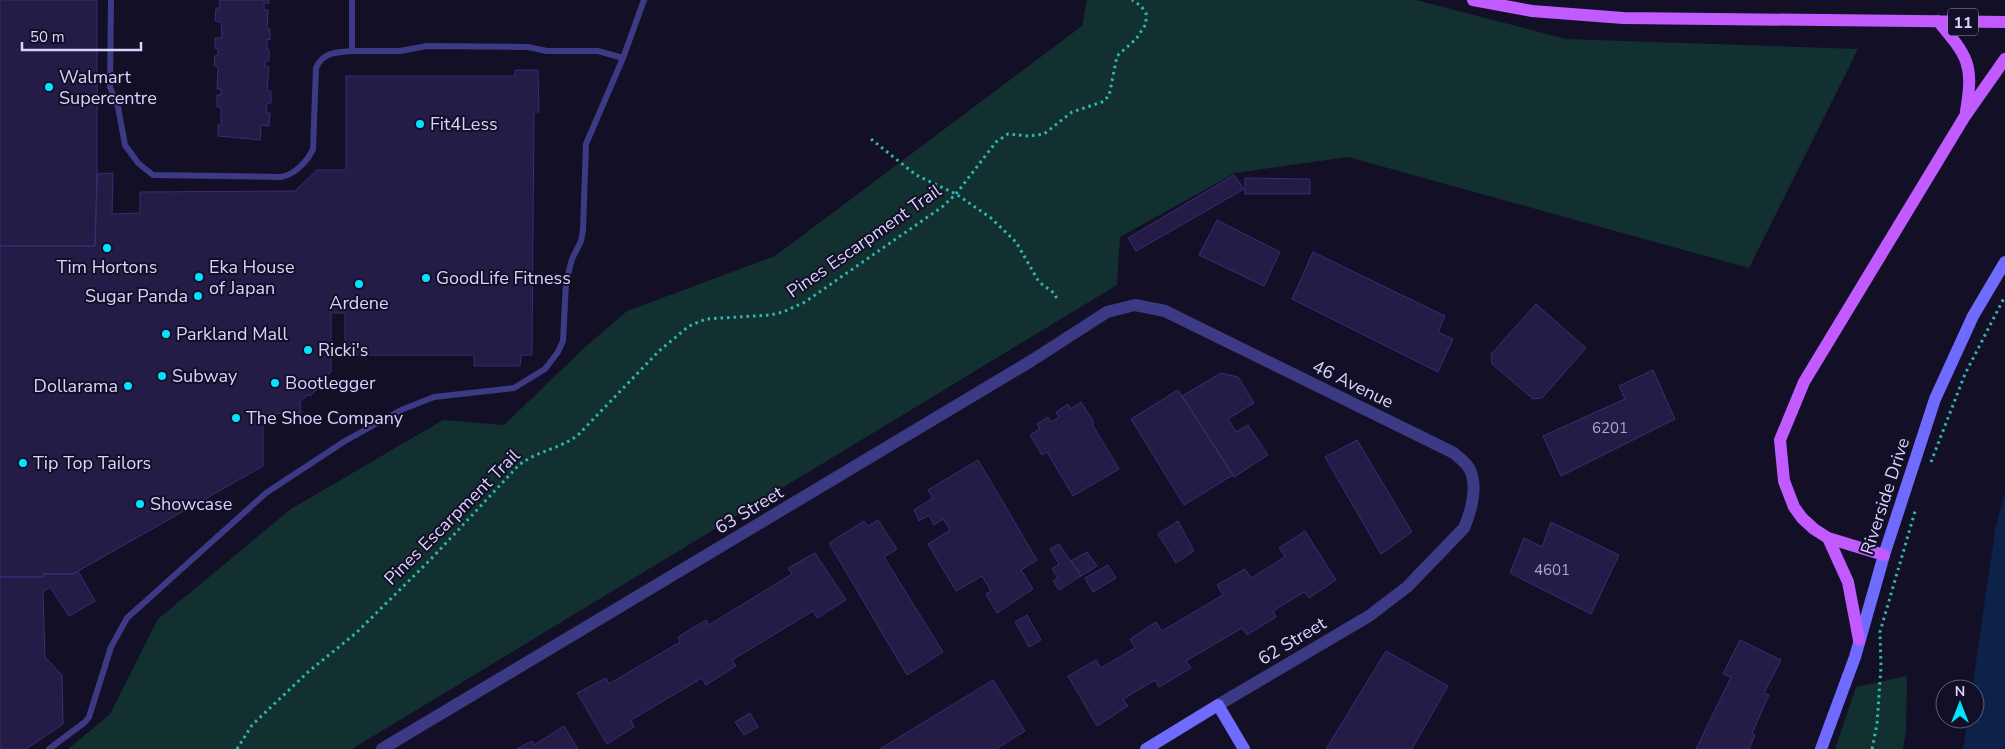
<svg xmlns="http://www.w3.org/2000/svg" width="2005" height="749" font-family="'Nunito Sans',sans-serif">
<rect width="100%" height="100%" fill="#130f26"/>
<path fill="#12302f" d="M1087 0H1416L1566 39 1858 49 1749 268 1348 157 1235 173 1120 237 1117 285 352 749H68L110 714 158 619 291 509 443 420 504 425 582 350 627 311 775 256 1082 26Z
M1907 676 1906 731 1903 749H1835L1856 687Z"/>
<path fill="#0c2248" d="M2005 491V749H1963L1968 719H1975V689H1972L1995 531Z"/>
<path fill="#241b47" stroke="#3b2d73" d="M0 0H97V174L95 246H0Z
M219 0H269V3H264V10H268L267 29H270V40L267 39V50H269V61H265V67H269L267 91H271V103H267L266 113H270L269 126 261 125 260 140 218 136V125H221V107H217V95H221V89H217L218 67 214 66 215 56 218 55V49L215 48V38H222L221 22 215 21 216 8H220Z
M515 70H538L539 112H534L532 355H521L520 366H474V355H345V313H331V372L324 378 326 380 310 396 308 395 300 402 301 413 263 414V466L73 574H43V577H0V246H95L97 174 113 173 112 214 140 213V192L295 191 317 170H346V76H515Z
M1234 175 1244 189 1136 251 1128 238Z
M1245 178 1310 179V194H1245Z
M1217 220 1280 252 1264 286 1199 255Z
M1313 252 1445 316 1438 332 1453 339 1438 372 1292 299Z
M1536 304 1586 348 1542 398 1533 399 1492 364 1491 354Z
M1653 370 1675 419 1561 476 1543 436 1625 399 1619 386Z
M1221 373 1238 377 1254 403 1228 419 1236 432 1248 425 1268 455 1234 477 1182 396Z
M1178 390 1233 475 1184 505 1131 419Z
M1081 402 1094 422 1092 424 1119 469 1073 496 1047 452 1042 455 1030 435 1040 429 1037 424 1048 417 1051 422 1059 417 1056 412 1068 404 1071 409Z
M1357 440 1412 532 1381 554 1325 457Z
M978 460 1037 560 1021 570 1033 589 997 613 986 594 991 591 982 576 956 591 928 544 950 530 943 519 934 525 929 515 919 521 914 510 933 498 928 490Z
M878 520 897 549 884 557 943 652 907 675 829 543 864 521 868 526Z
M1178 521 1194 551 1176 563 1158 534Z
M1551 522 1619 555 1591 614 1510 573 1524 538 1542 547Z
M1305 531 1336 580 1309 598 1304 592 1273 611 1276 617 1247 635 1242 628 1186 661 1191 668 1159 687 1155 680 1123 699 1128 706 1097 726 1068 676 1096 660 1101 668 1135 648 1130 639 1156 622 1162 631 1223 595 1217 585 1245 569 1251 578 1285 557 1279 548Z
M1059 544 1081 576 1059 590 1053 581 1058 578 1052 569 1059 564 1050 549Z
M1087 552 1097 566 1081 576 1071 561Z
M815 553 846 600 817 618 813 611 732 660 736 666 706 685 702 678 631 720 634 727 607 744 577 693 606 678 609 684 680 642 678 637 706 620 709 625 792 574 788 568Z
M1108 565 1116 578 1093 592 1085 578Z
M78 571 95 601 69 616 50 587 43 592 45 657 62 675 63 724 26 749H0V577H43V574H73Z
M1027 615 1041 640 1029 647 1015 622Z
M1740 640 1781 660 1764 693 1769 695 1752 733 1755 735 1749 749H1696L1731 677 1723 674Z
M1386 651 1448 686 1412 749H1326Z
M993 680 1025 731 996 749H880Z
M750 713 758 727 744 735 735 722Z
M564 726 578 749H517L532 741 534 745Z"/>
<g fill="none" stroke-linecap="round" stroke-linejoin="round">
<path stroke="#2fb8b0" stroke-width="3" stroke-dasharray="2.5 4" stroke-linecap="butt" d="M871 139 916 175 956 194 991 218 1016 242 1039 282 1054 293 1057 299
M1931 462 1965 374 2005 296
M237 749 252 725 308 672 356 633 431 559 519 465C539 450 560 449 578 435L659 351 689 326 706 319 770 315 783 312 805 302 942 207 956 194 996 142 1008 134 1029 136 1044 134 1072 112 1102 102 1109 96 1117 56 1136 39 1146 24V13L1141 6 1132 0
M1872 749 1877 724 1881 667 1880 632 1916 508"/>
<path stroke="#3d3a85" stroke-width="6" d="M111 0 110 87 118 107 125 145 138 163 153 175 280 177C293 176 308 161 313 149L316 68C323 52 336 52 352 51
M352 0V51H400L427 46 528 47 547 51H598L623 58
M49 749 85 722 89 717 111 647 127 618 266 493 345 441 401 410 434 397 514 388 545 369 558 352 563 341 566 282 572 259 581 241 583 230 586 144 623 58 644 0"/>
<path stroke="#3d3a85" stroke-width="12" d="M382 749 1031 361 1107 312 1135 305 1165 311 1454 453C1459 458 1467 463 1470 470 1478 487 1471 512 1464 528L1407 587 1369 616 1218 705"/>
<path stroke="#6f6bff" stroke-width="12" d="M1146 749 1218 705 1244 749
M1821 749 1855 657 1884 555 1935 399 1973 316 2005 262"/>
<path stroke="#c25bff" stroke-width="12" d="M1473 0 1532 11 1623 18 2005 22
M1938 21C1968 57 1974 64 1966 111
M1828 538 1848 582 1859 640
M1884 555 1828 538 1814 529 1802 518 1794 507 1784 481 1780 440 1804 382 1965 116 2005 59"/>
</g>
<g fill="#00e5ff" stroke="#130f26" stroke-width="2">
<circle cx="49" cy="87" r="5"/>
<circle cx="420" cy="124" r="5"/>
<circle cx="107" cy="248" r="5"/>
<circle cx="199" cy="277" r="5"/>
<circle cx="426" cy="278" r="5"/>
<circle cx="359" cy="284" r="5"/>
<circle cx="198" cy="296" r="5"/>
<circle cx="166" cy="334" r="5"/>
<circle cx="308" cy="350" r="5"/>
<circle cx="162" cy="376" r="5"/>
<circle cx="275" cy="383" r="5"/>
<circle cx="128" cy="386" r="5"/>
<circle cx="236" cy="418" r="5"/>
<circle cx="23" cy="463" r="5"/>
<circle cx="140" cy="504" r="5"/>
</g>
<g text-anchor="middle" stroke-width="4" stroke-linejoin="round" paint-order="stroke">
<g font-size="15" fill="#aca6d1">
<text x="1610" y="433">6201</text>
<text x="1552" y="575">4601</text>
</g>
<rect fill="#130f26" stroke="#9e99be" stroke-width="1" x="1948" y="8.5" width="30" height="27" rx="4"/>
<g font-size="16" font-weight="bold" fill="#d9d4ff">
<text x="1963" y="28">11</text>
</g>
<g font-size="18" fill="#d9d4ff" stroke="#130f26" text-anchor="start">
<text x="59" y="83">Walmart<tspan x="59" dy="21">Supercentre</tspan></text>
<text x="430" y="130">Fit4Less</text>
<text x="107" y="273" text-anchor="middle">Tim Hortons</text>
<text x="209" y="273">Eka House<tspan x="209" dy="21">of Japan</tspan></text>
<text x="436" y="284">GoodLife Fitness</text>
<text x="188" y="302" text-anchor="end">Sugar Panda</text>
<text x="359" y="309" text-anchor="middle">Ardene</text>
<text x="176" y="340">Parkland Mall</text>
<text x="318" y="356">Ricki's</text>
<text x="172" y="382">Subway</text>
<text x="285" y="389">Bootlegger</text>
<text x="118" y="392" text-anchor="end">Dollarama</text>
<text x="246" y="424">The Shoe Company</text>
<text x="33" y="469">Tip Top Tailors</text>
<text x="150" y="510">Showcase</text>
</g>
<g font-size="18" fill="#d9d4ff" stroke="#130f26">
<text transform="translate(864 241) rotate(-35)" y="6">Pines Escarpment Trail</text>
<text transform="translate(1353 384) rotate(26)" y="6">46 Avenue</text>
<text transform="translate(1885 496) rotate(-72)" y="6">Riverside Drive</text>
<text transform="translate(749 510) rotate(-31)" y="6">63 Street</text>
<text transform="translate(452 517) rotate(-45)" y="6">Pines Escarpment Trail</text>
<text transform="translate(1292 641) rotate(-31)" y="6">62 Street</text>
</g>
</g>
<g transform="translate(1960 704)"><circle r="24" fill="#130f26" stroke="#625e7d"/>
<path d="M0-4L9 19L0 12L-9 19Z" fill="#00e5ff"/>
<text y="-8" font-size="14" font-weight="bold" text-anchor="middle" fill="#d9d4ff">N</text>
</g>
<path d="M22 42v8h119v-8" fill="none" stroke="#d9d4ff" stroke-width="2.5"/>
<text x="30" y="42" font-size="15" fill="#d9d4ff" stroke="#130f26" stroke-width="4" paint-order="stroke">50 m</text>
</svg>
